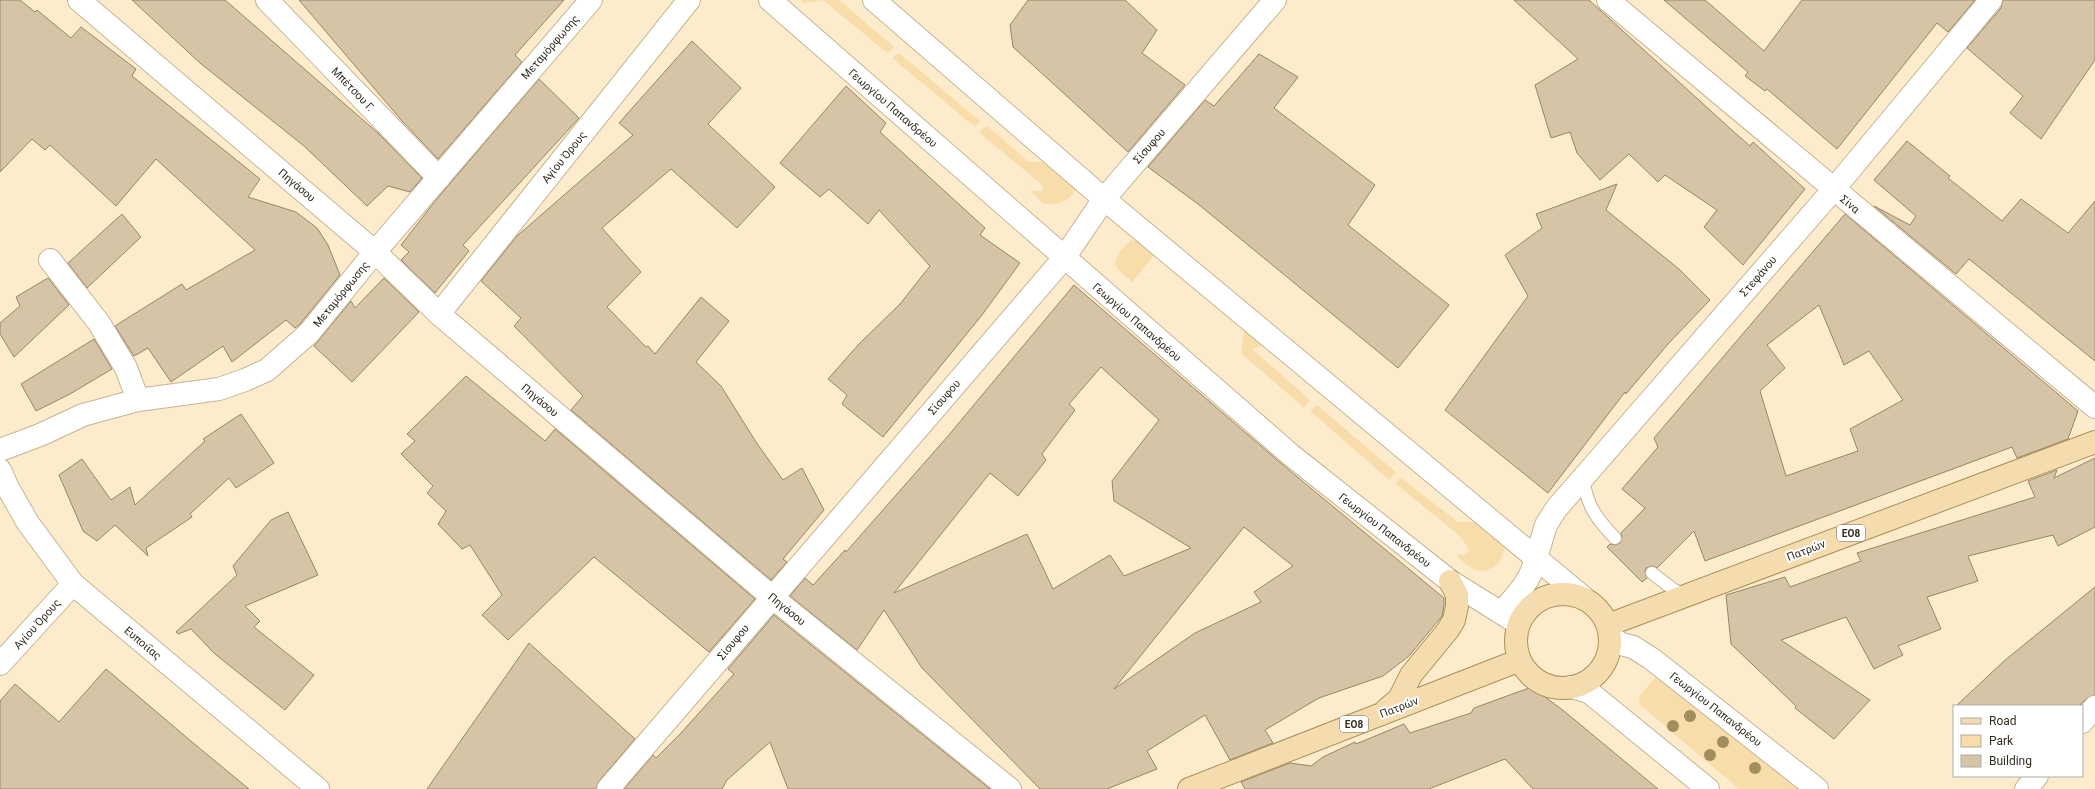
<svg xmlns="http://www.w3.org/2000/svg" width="2095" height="789" font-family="Roboto,sans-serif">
<rect width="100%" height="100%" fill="#fdeccc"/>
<path fill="#f8ddaa" d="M800 0H839L894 47 887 53 823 0 804 3Z
M899 53 980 121 975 127 892 58Z
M987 126 1029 162H1051L1076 189C1068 203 1059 204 1044 204L1030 191H1042L1043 186 979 132Z
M1139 240 1155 254 1132 282 1117 268 1115 263 1118 254 1130 241Z
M1245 326 1264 345 1252 349 1310 400 1304 408 1241 353Z
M1317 405 1396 472 1389 480 1310 411Z
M1401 478 1458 522H1479L1504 545C1506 557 1494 572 1479 571 1470 570 1462 560 1456 555L1466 554 1469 550 1461 537 1395 483Z
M1656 677H1661L1801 789H1739L1639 704 1640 695Z"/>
<path fill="#d5c5a6" stroke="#968669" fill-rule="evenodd" d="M0 0H20L35 12 37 10 71 38 81 27 136 69 132 76 260 179 248 197 296 212 317 228 328 245 340 275 300 324 295 328 286 320 232 362 223 346 171 382 148 348 134 356 115 326 182 284 186 290 255 250 156 159 116 206 50 145 45 150 32 139 0 172Z
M132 0H225L378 133 422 178 410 192 388 186 367 206 304 146 200 63Z
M299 0H564L515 55 522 62 438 159 402 121Z
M1028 0H1125L1157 30 1142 53 1185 85 1128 152 1013 47 1010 25Z
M1514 0H1589L1734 132 1750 146 1753 142 1805 189 1743 265 1704 227 1717 210 1665 175 1658 182 1629 154 1600 180 1577 153 1570 132 1551 138 1535 85 1578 59Z
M1664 0H1705L1764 51 1802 0H1975L1948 32 1937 23 1837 149 1767 89 1765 91 1745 76 1748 72Z
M2003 0H2095V60L2041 139 2010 113 2023 96 1967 48 2001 8Z
M692 41 741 88 708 124 775 187 737 228 671 169 602 228 641 272 607 307 646 347 648 346 655 354 701 297 729 321 696 362 721 386 756 442 783 480 802 468 824 510 783 559 787 562 771 580 571 410 583 396 514 326 521 318 481 281 517 236 633 135 619 123Z
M1259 54 1298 77 1274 108 1375 185 1348 225 1449 305 1398 368 1198 204 1148 167 1205 100 1214 106Z
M539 79 579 118 463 245 469 251 435 293 401 260 409 252 401 245 436 200Z
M846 86 886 123 880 132 985 228 980 235 1020 263 982 315 883 437 842 404 847 395 828 379 859 344 900 304 930 266 879 210 868 224 829 189 820 197 780 163Z
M1907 141 1950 176 1948 178 2002 221 2021 199 2068 233 2095 201V361L1969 259 1956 274 1874 206 1910 225 1916 216 1874 180Z
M1617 184 1606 210 1679 269 1710 300 1668 344 1626 394 1625 392 1548 493 1445 410 1528 296 1505 255 1542 228 1536 214Z
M122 214 141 237 87 288 68 263Z
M1845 214 2078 411 2068 439 2017 458 2012 447 1705 561 1694 531 1657 568 1653 566 1646 568 1645 572 1647 578 1642 582 1607 547 1610 544 1616 545 1620 543 1622 537 1621 533 1645 508 1622 489 1658 447 1654 438ZM1819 305 1844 365 1869 351 1903 400 1850 429 1858 451 1786 476 1760 391 1785 368 1767 345Z
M48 278 69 305 14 357 0 334V323L20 306 16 297Z
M384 278 419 312 352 382 314 346 351 301 355 308Z
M1074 285 1290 471 1444 598V605L1442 616 1409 656 1383 676 1319 698 1265 730 1273 743 1230 760 1205 715 1147 751 1157 769 1107 789H1040L922 668 884 610 857 650 790 596 805 578 813 585 845 550 846 552 948 436ZM1101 367 1159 420 1112 481 1114 501 1191 548 1124 576 1110 555 1053 589 1027 534 894 593 990 473 1018 496 1046 460 1042 454 1075 410 1069 404ZM1244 527 1293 566 1254 592 1261 602 1195 633 1114 689Z
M94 339 112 369 70 394 36 411 21 384Z
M466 376 545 441 555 429 755 599 709 652 594 557 508 640 482 615 502 595 470 545 462 549 438 524 446 511 427 493 433 486 401 454 415 441 407 434Z
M241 414 274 463 236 488 229 478 190 514 192 517 146 548 148 556 115 525 97 541 83 531 59 475 82 459 111 500 130 487 135 505 205 441 203 439Z
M2095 458V527L2058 546 2053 535 1968 556 1978 581 1927 597 1941 629 1898 646 1903 655 1874 669 1846 617 1781 640 1870 700 1834 739 1795 708 1796 706 1731 644 1726 595 1785 577 1790 587 1861 561 1857 553 2035 497 2028 481 2057 470 2054 478Z
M288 512 318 575 245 606 260 621 254 627 314 675 285 710 215 654 191 629 178 634 176 632 237 575 233 566 271 520Z
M2095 587V695L2086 699 2079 706H1956L2004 661Z
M774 615 990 789H788L770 742 727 780 722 789H624L653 755 656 758 681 733 734 674 728 669Z
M529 643 635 739 599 781 596 789H427Z
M106 669 192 742 249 789H0V701L15 684 59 722Z
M1529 688 1541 694 1564 711 1658 789H1533L1505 759 1429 789H1245L1241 782 1290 763 1311 766 1323 757 1355 742 1356 744 1404 724 1410 733 1471 713 1474 708Z"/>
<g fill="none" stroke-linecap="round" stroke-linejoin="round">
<g stroke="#c4b495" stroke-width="14">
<path id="service" d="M1583 478C1587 506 1596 518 1615 538
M1652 573 1674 590 1687 595"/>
</g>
<g stroke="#c4b495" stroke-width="24">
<path id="minor" d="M79 0 375 252 439 314 772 597 1010 789
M267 0 439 178
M1608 0 2095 407
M50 260 99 323 126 368 138 400
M439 314 689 0
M0 450 40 435 83 415 138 400 219 389 245 380 267 370 309 333 375 252 591 0
M0 470 8 488 28 523 73 584 318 789
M1536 558 1546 525 1556 509 1833 190 1991 0
M0 664 73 584
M2082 722 2095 707
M608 789 1064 258 1104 199 1275 0
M2026 789 2037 776"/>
</g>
<g stroke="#c4b495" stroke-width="24">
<path id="tertiary" d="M770 0 1291 455 1450 581 1519 624
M874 0 1104 199 1584 598
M1501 613C1517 594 1530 583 1536 558"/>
</g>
<g stroke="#c4b495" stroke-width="24">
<path id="secondary" d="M1610 636 1621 644 1633 647 1652 659 1817 789
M1571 687 1589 692 1708 789"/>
</g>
<g stroke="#ac8f5a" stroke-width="24">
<path id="primary" d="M1516 641a47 47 0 1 1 94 0a47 47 0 1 1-94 0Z
M1608 625 2095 442
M1386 710 1399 699 1411 675 1448 630 1454 620 1457 606V595L1450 581
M1189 789 1520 660"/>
</g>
<use href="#service" stroke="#fff" stroke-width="12"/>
<use href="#minor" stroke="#fff" stroke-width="22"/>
<use href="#tertiary" stroke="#fff" stroke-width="22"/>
<use href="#secondary" stroke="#fff" stroke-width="22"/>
<use href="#primary" stroke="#f4dcaf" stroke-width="22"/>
</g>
<g fill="#a28d5f">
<circle cx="1690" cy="716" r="6"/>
<circle cx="1673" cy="726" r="6"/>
<circle cx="1723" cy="742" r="6"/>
<circle cx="1710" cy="755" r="6"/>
<circle cx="1755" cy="768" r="6"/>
</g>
<g text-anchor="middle" stroke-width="4" stroke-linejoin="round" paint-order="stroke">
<g fill="#fff" stroke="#706b62" stroke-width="1">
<rect x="1837" y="525" width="28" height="16" rx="3"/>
<rect x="1340" y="716" width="28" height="16" rx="3"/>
</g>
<g font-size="10" font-weight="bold" fill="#322c1f">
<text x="1851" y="537">ΕΟ8</text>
<text x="1354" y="728">ΕΟ8</text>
</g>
<g font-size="11" fill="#322c1f" stroke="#fff">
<text transform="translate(550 47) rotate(-49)" y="4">Μεταμόρφωσης</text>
<text transform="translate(353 89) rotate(46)" y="4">Μπέτσου Γ.</text>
<text transform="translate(893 108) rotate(41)" y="4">Γεωργίου Παπανδρέου</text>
<text transform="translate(1149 146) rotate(-49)" y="4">Σίσυφου</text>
<text transform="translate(564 157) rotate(-51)" y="4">Αγίου Όρους</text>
<text transform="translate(297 185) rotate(40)" y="4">Πηγάσου</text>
<text transform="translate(1850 204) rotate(40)" y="4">Σίνα</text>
<text transform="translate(1758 276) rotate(-49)" y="4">Στεφάνου</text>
<text transform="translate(341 294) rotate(-51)" y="4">Μεταμόρφωσης</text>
<text transform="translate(1137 322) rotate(41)" y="4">Γεωργίου Παπανδρέου</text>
<text transform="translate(944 397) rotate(-49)" y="4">Σίσυφου</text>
<text transform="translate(540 400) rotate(40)" y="4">Πηγάσου</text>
<text transform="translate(1385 530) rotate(38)" y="4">Γεωργίου Παπανδρέου</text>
<text transform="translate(1806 550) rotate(-21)" y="4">Πατρών</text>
<text transform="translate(787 609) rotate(39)" y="4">Πηγάσου</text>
<text transform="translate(37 624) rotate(-48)" y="4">Αγίου Όρους</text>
<text transform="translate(733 642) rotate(-50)" y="4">Σίσυφου</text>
<text transform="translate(143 643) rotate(40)" y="4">Ευποιΐας</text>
<text transform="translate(1399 707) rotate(-21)" y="4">Πατρών</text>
<text transform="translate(1716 709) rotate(38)" y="4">Γεωργίου Παπανδρέου</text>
</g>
</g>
<rect x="1953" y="705" width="130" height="72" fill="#ffffff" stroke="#adaba5"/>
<rect x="1961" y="718" width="20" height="6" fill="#f4dcaf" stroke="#adaba5"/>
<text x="1989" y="725" font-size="12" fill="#322c1f">Road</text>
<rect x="1961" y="735" width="20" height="12" fill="#f8ddaa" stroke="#adaba5"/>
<text x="1989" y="745" font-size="12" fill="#322c1f">Park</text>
<rect x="1961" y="755" width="20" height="12" fill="#d5c5a6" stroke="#adaba5"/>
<text x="1989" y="765" font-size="12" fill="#322c1f">Building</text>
</svg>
